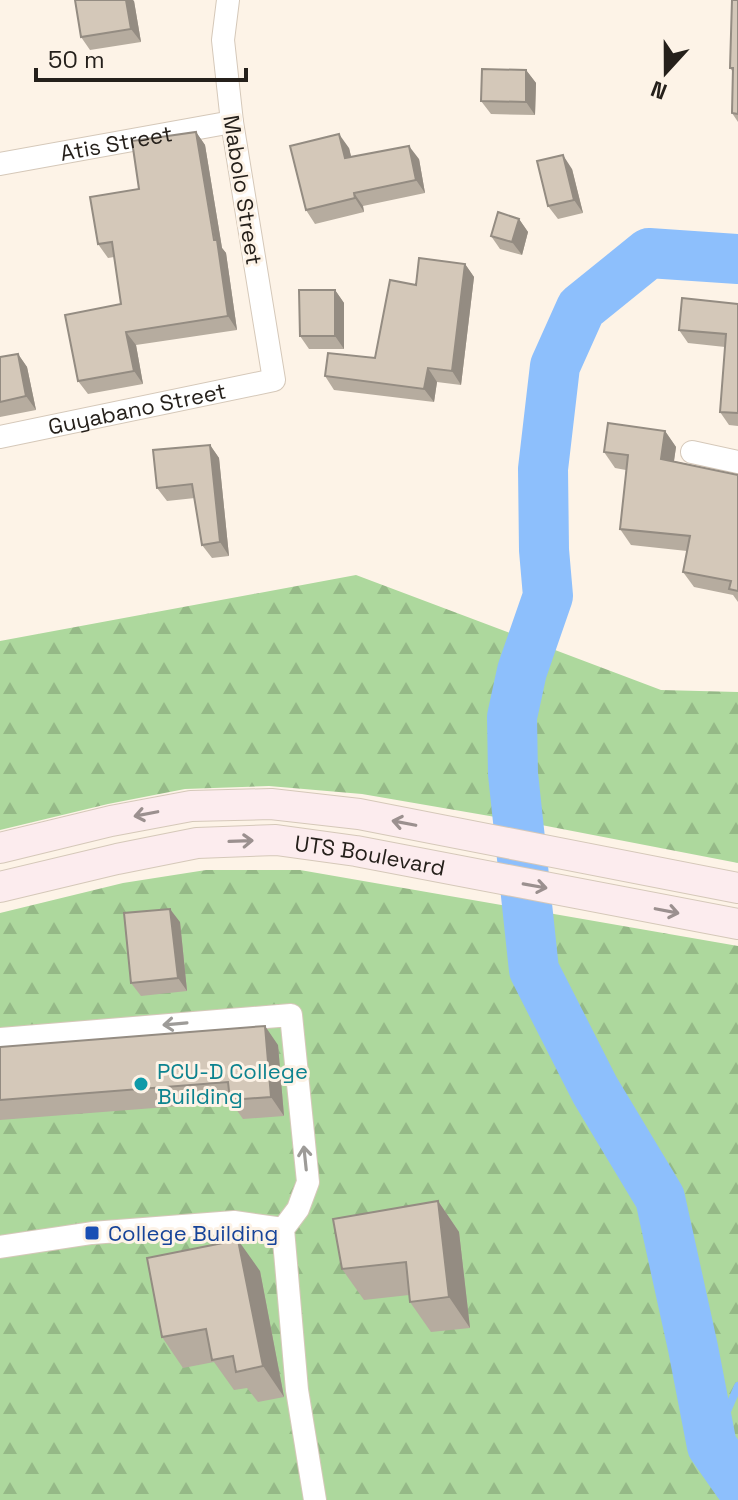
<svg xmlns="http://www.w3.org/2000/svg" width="738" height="1500" font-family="'Space Grotesk',sans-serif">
<defs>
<pattern id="forest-firs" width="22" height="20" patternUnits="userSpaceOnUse" patternTransform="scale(2)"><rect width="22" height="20" fill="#add89d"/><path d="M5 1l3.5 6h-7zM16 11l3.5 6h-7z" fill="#95b987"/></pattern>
</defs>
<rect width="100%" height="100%" fill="#fdf3e7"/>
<path fill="url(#forest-firs)" d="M356 575 661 690 738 692V863L531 823 362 794 269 786 185 789 108 804 0 830V641Z
M206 870H300L738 946V1500H0V913L123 883Z"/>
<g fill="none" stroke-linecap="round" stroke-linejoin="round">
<path stroke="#8dbffc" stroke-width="8" d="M712 1446 738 1386"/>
<path stroke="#8dbffc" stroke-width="50" d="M738 259 649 253 581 308 555 366 543 469 544 550 548 596 522 671 512 717 513 774 534 970 595 1090 660 1198 693 1348 712 1446 738 1483"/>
<g stroke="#d5c8b9" stroke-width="24">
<g id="street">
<path id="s1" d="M0 164 232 122"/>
<path id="s2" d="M0 437 274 380 232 122 223 40 228 0"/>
<path d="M692 452 738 462"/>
<path d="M0 1039 291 1015 308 1182 298 1209 283 1229 297 1390 315 1500"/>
<path d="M0 1247 92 1233 234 1222 283 1229"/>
</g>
</g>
<g stroke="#d5c8b9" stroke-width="32">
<g id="secondary">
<path d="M0 848 111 821 191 806 271 804 359 814 738 888"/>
<path id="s3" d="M0 887 117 859 197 843 276 840 356 851 738 924"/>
</g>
</g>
<use href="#street" stroke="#fff" stroke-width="22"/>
<use href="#secondary" stroke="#fcecee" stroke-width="30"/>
</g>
<path fill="#b6ac9f" d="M738 0V122L732 113 733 72 730 68Z
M134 1 141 42 90 50 81 37Z
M526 70 536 83 535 115 491 114 481 101Z
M196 132 205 145 222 248 226 253 237 330 136 345 143 384 88 394 78 381 121 304 114 257 108 258 98 244 139 189Z
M349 148 351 157 419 159 425 193 363 206 364 212 315 224 306 210Z
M572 169 583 213 558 219 548 206Z
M519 219 528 232 522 255 500 249 491 236Z
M465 264 474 277 461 385 437 382 434 402 334 390 325 376 375 358 416 285Z
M335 290 344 303V349H309L300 336Z
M738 304V426L729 425 720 412 725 347 688 343 679 330Z
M18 354 27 367 36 410 0 417V358Z
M665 431 676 447 674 461 738 475V602L733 595 694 587 683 572 687 551 631 545 620 529 626 470 615 468 604 452Z
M210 445 219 458 229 556 212 558 202 545 195 498 167 501 157 488Z
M180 922 187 991 141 996 131 983Z
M278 1045 284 1116 243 1119 231 1102 0 1120V1047Z
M438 1201 459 1232 470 1328 431 1332 410 1302 409 1295 364 1300 342 1269Z
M260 1271 284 1397 258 1402 247 1388 234 1390 214 1362 183 1368 162 1337Z"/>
<path fill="#948c82" d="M126 0H133L134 1 141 42 131 29Z
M526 70 536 83 535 115 526 102Z
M196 132 205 145 222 248 226 253 237 330 228 316Z
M339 134 349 148 355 172 345 158Z
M409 146 419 159 425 193 416 180Z
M563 155 572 169 583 213 574 200Z
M354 193 363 206 364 212 355 198Z
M519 219 528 232 522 255 512 242Z
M465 264 474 277 461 385 452 371Z
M335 290 344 303V349L335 336Z
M126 332 136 345 143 384 134 371Z
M18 354 27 367 36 410 26 396Z
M428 368 437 382 434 402 424 389Z
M665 431 676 447 672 474 661 459Z
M210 445 219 458 229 556 220 542Z
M170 909 180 922 187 991 178 978Z
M265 1026 278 1045 284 1116 271 1097Z
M438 1201 459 1232 470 1328 449 1297Z
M238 1240 260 1271 284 1397 263 1366Z"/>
<path fill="#d4c8b9" stroke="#948c82" stroke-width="2" d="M75 0H126L131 29 81 37Z
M732 0H738V114L732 113 733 68H730Z
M482 69 526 70V102L481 101Z
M196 132 214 240H217L228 316 126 332 134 371 78 381 65 315 121 304 112 242 98 244 90 197 139 189 132 141Z
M339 134 345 158 409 146 416 180 354 193 355 198 306 210 290 146Z
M563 155 574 200 548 206 537 161Z
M498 212 519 219 512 242 491 236Z
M419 258 465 264 452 371 428 368 424 389 325 376 328 353 375 358 390 280 416 285Z
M299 290H335V336H300Z
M682 298 738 304V413L720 412 726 334 679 330Z
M18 354 26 396 0 402V357Z
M608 423 665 431 661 459 738 475V591L729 589 731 581 683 572 690 536 620 529 628 455 604 452Z
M210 445 220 542 202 545 192 484 157 488 153 450Z
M170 909 178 978 131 983 124 913Z
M265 1026 271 1097 230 1100 228 1082 0 1100V1047Z
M438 1201 449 1297 410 1302 406 1262 342 1269 333 1219Z
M238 1240 263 1366 236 1372 233 1356 212 1360 206 1329 162 1337 147 1258Z"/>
<defs><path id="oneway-shaft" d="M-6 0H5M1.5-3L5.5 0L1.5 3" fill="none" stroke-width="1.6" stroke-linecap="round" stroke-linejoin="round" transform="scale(2)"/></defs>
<g stroke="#9b908f">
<use href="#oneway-shaft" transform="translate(146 814) rotate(169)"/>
<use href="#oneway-shaft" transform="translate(404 823) rotate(-169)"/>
<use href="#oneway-shaft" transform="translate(241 841) rotate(-2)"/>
<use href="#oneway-shaft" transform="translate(535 886) rotate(10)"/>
<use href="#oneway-shaft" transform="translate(667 911) rotate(11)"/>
</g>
<g stroke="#9d9b98">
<use href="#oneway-shaft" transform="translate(175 1024) rotate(175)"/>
<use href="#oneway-shaft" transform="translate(305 1158) rotate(-96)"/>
</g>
<circle fill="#0f9aa8" stroke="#fdf3e7" stroke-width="3" cx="141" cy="1084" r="8"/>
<rect fill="#1a4fb4" stroke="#fdf3e7" stroke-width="3" x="84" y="1225" width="16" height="16" rx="4"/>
<g text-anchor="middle" stroke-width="6" stroke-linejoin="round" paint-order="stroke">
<g font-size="22" fill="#25201b" stroke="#fdf3e7">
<text dy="8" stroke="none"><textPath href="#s1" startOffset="118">Atis Street</textPath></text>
<text transform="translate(243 190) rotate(81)" y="8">Mabolo Street</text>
<text dy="8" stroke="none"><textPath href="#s2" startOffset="140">Guyabano Street</textPath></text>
<text dy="8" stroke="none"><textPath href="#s3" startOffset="376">UTS Boulevard</textPath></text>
</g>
<g font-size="22" fill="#0d838f" stroke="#fdf3e7" text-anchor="start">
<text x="157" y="1079">PCU-D College<tspan x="157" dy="25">Building</tspan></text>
</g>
<g font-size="22" fill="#164399" stroke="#fdf3e7" text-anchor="start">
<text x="108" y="1241">College Building</text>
</g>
</g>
<g transform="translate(666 72) rotate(201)" stroke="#fdf3e7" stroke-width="6" paint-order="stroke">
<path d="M0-6L14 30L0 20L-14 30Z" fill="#25201b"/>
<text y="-12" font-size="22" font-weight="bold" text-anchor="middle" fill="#25201b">N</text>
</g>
<path d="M36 68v12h210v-12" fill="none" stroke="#25201b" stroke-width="4"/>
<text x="48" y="68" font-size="24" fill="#25201b" stroke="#fdf3e7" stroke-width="6" paint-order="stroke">50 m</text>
</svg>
